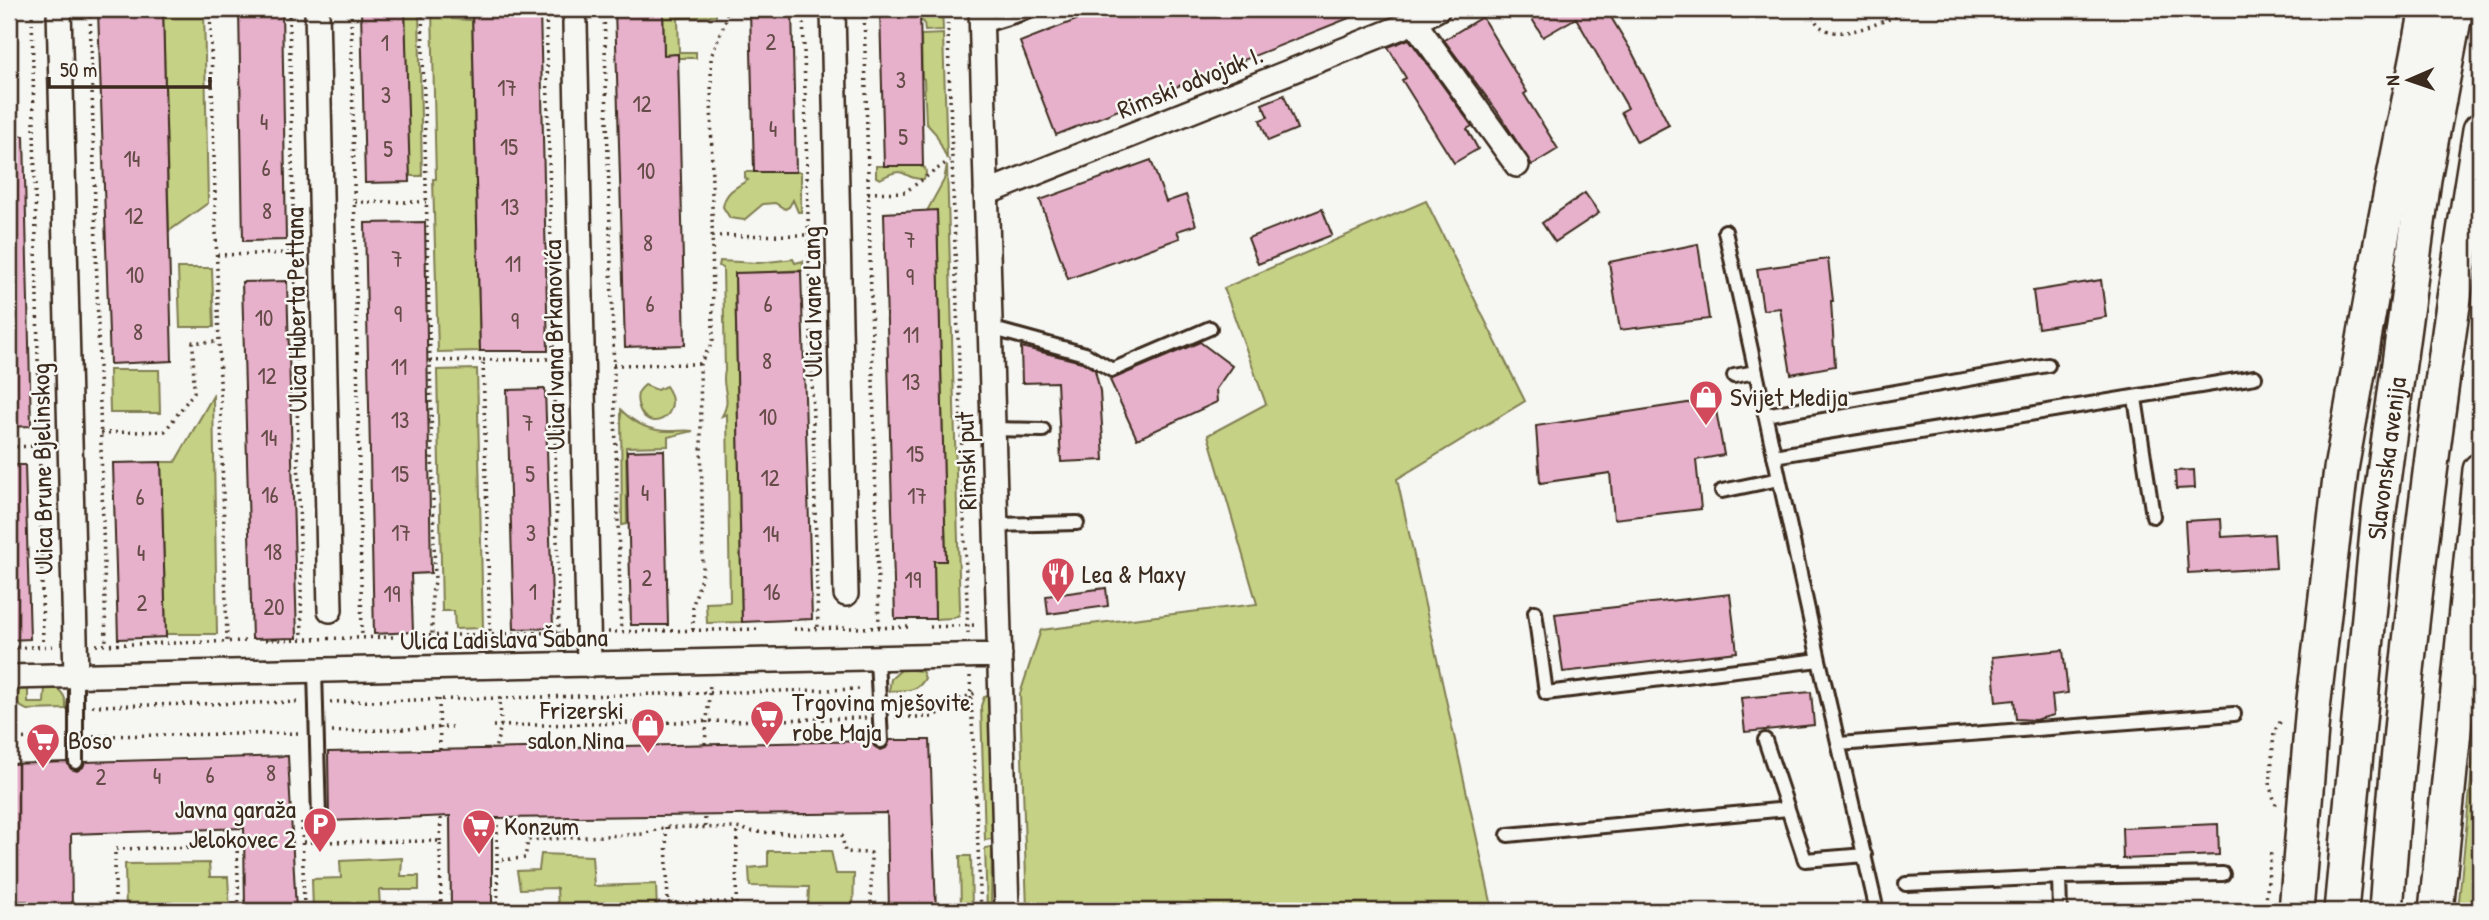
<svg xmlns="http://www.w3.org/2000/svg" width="2489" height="920" font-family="'Patrick Hand',sans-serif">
<rect width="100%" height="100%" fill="#f6f6f2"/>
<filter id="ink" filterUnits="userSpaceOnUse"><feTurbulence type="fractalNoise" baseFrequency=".0143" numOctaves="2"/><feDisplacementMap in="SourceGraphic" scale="14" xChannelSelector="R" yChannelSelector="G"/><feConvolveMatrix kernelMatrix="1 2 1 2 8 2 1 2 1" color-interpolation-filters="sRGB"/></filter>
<g filter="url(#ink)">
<path fill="#c5d185" stroke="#807e52" stroke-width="2" d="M163 9H204L208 203 169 231Z
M405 9H419L422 176H409Z
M432 9H452V19L472 20 480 351 438 352 433 179H436Z
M663 9H716V16L678 18 679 52H696V58H678V54L664 55Z
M920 9H942L943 30 925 31 924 22 921 21Z
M943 34 947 159 936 134 926 123 924 79 922 78 921 35Z
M947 165 960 609 959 615 953 618 935 619 934 561H946L937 211H927L944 180Z
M876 166H920L925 168 926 173 924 179C901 180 908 163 880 179L876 177Z
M745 172H801V212H798L793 200 789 207 785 209 775 203 763 204 744 220 730 218 723 207C725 192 736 187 748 180L745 178Z
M1426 201 1525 401 1397 479 1493 911H1027L1020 694 1041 630 1257 604 1208 435 1266 404 1224 288Z
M793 259 795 263 803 261V270L735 274 742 622 707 623 706 603 730 602 727 414 722 416C733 397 720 387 725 371L723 268 719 266 720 261 759 263Z
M178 268H212L214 327H180Z
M477 369 483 628 455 629 454 611H442L437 370Z
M109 370H159L160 413H110Z
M645 385 657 390 666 386C687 415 646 438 638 404 636 395 638 391 645 385Z
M213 396 217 634H166L161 462H175Z
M621 410C634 423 652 432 672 431 679 431 687 430 693 431L668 437V446L626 447 627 524 622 525Z
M902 669 922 671 925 678C918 693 904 690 889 691L891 679Z
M45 686C59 686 67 695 66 709L27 710 18 705 17 698 20 688 25 687 28 689V703H44Z
M2480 688V885L2478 911H2458Z
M988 696C998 736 993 797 992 839L985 840 981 706 984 697Z
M992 847 991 911H987L985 848Z
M768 851H831L836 874H854L853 911H744V907L808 905 809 887 750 886 749 868 768 866Z
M541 854 592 856 594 886 656 884 657 911H511L558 909 557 888 520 889 517 871 539 870Z
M960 856H971L972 911H961Z
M402 858 401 876H419V890H379L380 908 429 909V911H313L312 879 341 878 340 861Z
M209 863 210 877H228L230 911H126L125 864Z"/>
<path fill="#e7b1cb" stroke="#3b2a1e" stroke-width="2" d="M128 9H163L172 361 110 364 98 10Z
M239 9H282L286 240 243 241Z
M361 9H405L410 182 365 183Z
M472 9H540L548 351H480Z
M615 9H663L664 55 678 54 685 345 625 347Z
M750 9H792L796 172H754Z
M880 9H920L923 166H884Z
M1104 9H1369V10L1056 135 1020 42Z
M1526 9H1606L1632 52 1669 125 1637 142 1621 112 1628 108 1576 18 1543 37Z
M1482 17 1527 92 1524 94 1558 149 1532 165 1497 111 1444 40Z
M1409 39 1472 126 1467 129 1478 149 1454 163 1402 80 1406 78 1388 47Z
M1284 95 1297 129 1268 141 1260 120 1268 117 1262 104Z
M9 136H24L31 426 9 427Z
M1151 160 1166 202 1186 195 1196 225 1177 231 1180 238 1068 279 1040 200Z
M1585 193 1599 213 1555 242 1542 223Z
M1322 209 1332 235 1258 264 1248 238Z
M937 210 946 561H934L935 619H895L884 213Z
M425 222 431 573 411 574 413 632 374 634 365 223Z
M1698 244 1709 319 1620 330 1609 262Z
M1828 259 1833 301H1831L1835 366 1791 374 1780 308 1763 310 1757 269Z
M801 271 812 619 742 622 735 273Z
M2101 280 2106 317 2038 328 2033 291Z
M287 281 297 638 252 639 242 282Z
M1200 342 1232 366 1216 389 1217 402 1137 439 1110 380Z
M1021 347 1082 362 1095 370 1100 391 1104 460 1061 462 1057 382 1022 383Z
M545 389 553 628 514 629 507 390Z
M1714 399 1724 455 1696 460 1701 509 1614 519 1610 473 1540 483 1536 426Z
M664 450 668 625H631L627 451Z
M161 462 166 637 118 639 113 463Z
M9 465H25L30 639 9 640Z
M2194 470 2195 488 2176 489 2175 471Z
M2221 519 2222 537 2274 534 2276 568 2188 573 2185 521Z
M1106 588 1108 606 1048 614 1046 596Z
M1730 594 1737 652 1563 672 1555 614Z
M2063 650 2068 693 2052 695 2054 715 2035 720 2016 719 2014 700 1996 702 1992 657Z
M1811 692 1814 725 1745 732 1741 698Z
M890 740H930L936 911H889L887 813 492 818V911H451L450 816 329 821 328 752 872 741 874 746 881 750 886 748Z
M288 756 296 911H245L244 828 71 834 72 911H27V901H9V764L67 762 71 769 77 771 83 767 85 762Z
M2218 824 2219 855 2123 859 2122 828Z"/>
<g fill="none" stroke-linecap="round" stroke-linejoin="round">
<g stroke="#3b2a1e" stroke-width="18">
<path id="service" d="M982 26 1037 9
M1725 231 1819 660 1877 911
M990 328 1085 354 1112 370 1210 328
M1734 376 1756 372
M2135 398 2153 516
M1765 415 2048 365
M993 429 1043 430
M1774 456 2255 377
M1722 491 1779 479
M996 525 1077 523
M1535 612 1546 693 1819 660
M877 659 881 741
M315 671 319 818
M76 676V762
M1765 740 1805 860 1865 855
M1839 744 2234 714
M1508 835 1788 809
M2059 877 2223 874
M1906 884 2059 877 2060 911"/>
</g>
<g stroke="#3b2a1e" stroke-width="28">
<path id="minor" d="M59 9 76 676
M317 9 330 610
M833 9 846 594
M981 9 1007 911
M1414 22 1517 165
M575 23 589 665
M986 193 1414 22 1438 9
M9 677 1000 655"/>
</g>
<g stroke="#3b2a1e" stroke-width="38">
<g id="secondary">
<path d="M2296 911 2312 717 2341 469 2383 232 2427 9"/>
<path id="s1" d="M2341 911 2379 511 2424 179 2456 9"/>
<path d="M2386 911C2404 649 2438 389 2480 130"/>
<path d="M2436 911 2480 470"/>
</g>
</g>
<path stroke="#3b2a1e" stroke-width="3.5" stroke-dasharray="2 5" stroke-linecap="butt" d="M32 9 43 646
M90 9 106 644
M210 9 227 641
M289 9 302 639
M351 9 362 638
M422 9 435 582 432 593V636
M546 9 559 633
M604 9 621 631
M803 9 818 629
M864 9 879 628
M947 9 968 633
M1810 9C1813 15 1815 23 1821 27 1842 44 1892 16 1915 9
M868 193 905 192 950 160
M355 202H426
M712 236 808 235
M217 255 294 253
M483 360 553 359
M430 361 483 360 490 635
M613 365 699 364
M101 433 165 431 194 392 193 342H219
M9 447 39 446
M930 627 976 625
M794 629 909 627
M693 630V605L703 571 700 364 713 341 711 57 727 17V9
M608 632 762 629
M422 636 567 632
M265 640 394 637
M96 645 248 641
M9 648 56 646
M970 676 981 911
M500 698 862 689
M439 699 440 750
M330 702 500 698 501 726 495 749
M92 706 301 702
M895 717H933L953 702 978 692
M493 726 866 718
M332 732 452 727
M93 736 302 733
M9 739 59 737
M705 744 710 684
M2276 805 2270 787 2274 732 2282 719
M497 818V860
M302 822 304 911
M666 827 668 911
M705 827V816
M440 841 441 817
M303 842 440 841 441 911
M668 903 735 902
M115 911V849L237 846 239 911
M498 911 497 860 525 858 528 840 643 834 666 827 737 828 755 832 842 835 845 852 871 853V911
M736 911 737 828
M2265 911 2271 851"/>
<use href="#service" stroke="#f6f6f2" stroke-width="12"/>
<use href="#minor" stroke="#f6f6f2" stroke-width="23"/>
<use href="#secondary" stroke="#f6f6f2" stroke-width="33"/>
</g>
</g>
<defs>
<g id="shop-pin" transform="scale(1.75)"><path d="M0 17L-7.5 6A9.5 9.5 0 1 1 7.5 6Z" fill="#d1495b" stroke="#f6f6f2"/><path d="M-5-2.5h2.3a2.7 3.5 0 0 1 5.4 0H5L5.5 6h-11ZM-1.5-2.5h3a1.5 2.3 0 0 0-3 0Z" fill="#fff"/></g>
<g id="restaurant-pin" transform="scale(1.75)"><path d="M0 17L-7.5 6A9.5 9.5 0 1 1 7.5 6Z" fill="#d1495b" stroke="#f6f6f2"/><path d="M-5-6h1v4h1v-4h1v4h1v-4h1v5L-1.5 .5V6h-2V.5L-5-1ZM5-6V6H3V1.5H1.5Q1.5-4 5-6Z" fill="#fff"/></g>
<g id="supermarket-pin" transform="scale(1.75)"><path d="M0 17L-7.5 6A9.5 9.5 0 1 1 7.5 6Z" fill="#d1495b" stroke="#f6f6f2"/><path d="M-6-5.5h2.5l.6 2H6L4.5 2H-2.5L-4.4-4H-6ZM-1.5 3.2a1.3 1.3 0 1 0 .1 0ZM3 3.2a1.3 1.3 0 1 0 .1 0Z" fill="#fff"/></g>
<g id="parking-pin" transform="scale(1.75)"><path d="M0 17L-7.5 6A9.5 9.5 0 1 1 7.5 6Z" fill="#d1495b" stroke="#f6f6f2"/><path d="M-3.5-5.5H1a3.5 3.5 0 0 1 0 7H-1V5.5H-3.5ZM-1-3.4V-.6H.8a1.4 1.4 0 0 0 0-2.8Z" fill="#fff"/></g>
</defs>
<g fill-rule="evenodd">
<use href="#shop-pin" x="1706" y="397"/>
<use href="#restaurant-pin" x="1058" y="574"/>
<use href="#supermarket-pin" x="767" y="717"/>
<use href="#shop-pin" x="648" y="725"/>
<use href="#supermarket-pin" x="43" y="740"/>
<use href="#parking-pin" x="320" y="824"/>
<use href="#supermarket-pin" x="479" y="826"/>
</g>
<g text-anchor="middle" stroke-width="5" stroke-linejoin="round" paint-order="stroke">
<g font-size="23" fill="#664c49">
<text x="771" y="50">2</text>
<text x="385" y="51">1</text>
<text x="901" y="88">3</text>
<text x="507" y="96">17</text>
<text x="386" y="103">3</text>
<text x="642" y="112">12</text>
<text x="264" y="130">4</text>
<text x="773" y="137">4</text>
<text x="903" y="145">5</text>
<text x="509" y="155">15</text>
<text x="388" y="157">5</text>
<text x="132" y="167">14</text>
<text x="266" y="176">6</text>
<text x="646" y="179">10</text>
<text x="510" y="215">13</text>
<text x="267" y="219">8</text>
<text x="134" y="224">12</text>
<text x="910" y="248">7</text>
<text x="648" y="251">8</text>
<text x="397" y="267">7</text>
<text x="513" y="272">11</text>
<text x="135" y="283">10</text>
<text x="910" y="285">9</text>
<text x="650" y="312">6</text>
<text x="768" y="312">6</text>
<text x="398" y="322">9</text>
<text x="264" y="326">10</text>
<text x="515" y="329">9</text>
<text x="138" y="340">8</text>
<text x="911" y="343">11</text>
<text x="767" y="369">8</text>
<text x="399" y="375">11</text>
<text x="267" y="384">12</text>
<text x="911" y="390">13</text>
<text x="768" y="425">10</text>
<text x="400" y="428">13</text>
<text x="528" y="431">7</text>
<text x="269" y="446">14</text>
<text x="915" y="462">15</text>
<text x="400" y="482">15</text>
<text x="530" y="482">5</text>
<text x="770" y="486">12</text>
<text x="645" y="501">4</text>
<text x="270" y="503">16</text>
<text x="917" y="504">17</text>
<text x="140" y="505">6</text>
<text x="401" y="541">17</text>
<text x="531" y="541">3</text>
<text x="771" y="542">14</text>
<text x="273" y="560">18</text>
<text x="141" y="561">4</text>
<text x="647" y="586">2</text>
<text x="913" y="588">19</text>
<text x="533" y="600">1</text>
<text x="772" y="600">16</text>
<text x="392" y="602">19</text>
<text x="142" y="611">2</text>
<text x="274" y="615">20</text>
<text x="271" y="781">8</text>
<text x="210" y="783">6</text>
<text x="157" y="784">4</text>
<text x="101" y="785">2</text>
</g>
<g font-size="26" fill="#3b2a1e" stroke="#f6f6f2">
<text transform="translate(1190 82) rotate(-22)" y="9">Rimski odvojak I.</text>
<text transform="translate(812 302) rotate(-91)" y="9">Ulica Ivane Lang</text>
<text transform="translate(296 310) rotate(-91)" y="9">Ulica Huberta Pettana</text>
<text transform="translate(554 345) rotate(-91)" y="9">Ulica Ivana Brkanovića</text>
<text dy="9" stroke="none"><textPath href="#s1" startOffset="455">Slavonska avenija</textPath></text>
<text transform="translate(966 461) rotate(-92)" y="9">Rimski put</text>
<text transform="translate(42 469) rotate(-91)" y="9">Ulica Brune Bjelinskog</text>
<text transform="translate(504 639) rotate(-1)" y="9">Ulica Ladislava Šabana</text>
</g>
<g font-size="26" fill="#3b2a1e" stroke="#f6f6f2" text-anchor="start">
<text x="1730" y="406">Svijet Medija</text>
<text x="1082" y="583">Lea &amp; Maxy</text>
<text x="792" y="711">Trgovina mješovite<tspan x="792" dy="30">robe Maja</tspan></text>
<text x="624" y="719" text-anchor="end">Frizerski<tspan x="624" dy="30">salon Nina</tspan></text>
<text x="68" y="749">Boso</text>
<text x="296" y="818" text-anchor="end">Javna garaža<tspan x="296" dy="30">Jelokovec 2</tspan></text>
<text x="504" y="835">Konzum</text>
</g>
</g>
<rect width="2489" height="920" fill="none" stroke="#f6f6f2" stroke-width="35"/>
<rect x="18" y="18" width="2454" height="885" fill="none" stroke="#3b2a1e" stroke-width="2.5" filter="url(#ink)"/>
<g transform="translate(2409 80) rotate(268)" stroke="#f6f6f2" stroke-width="5" paint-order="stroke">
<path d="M0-5L12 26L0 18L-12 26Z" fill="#3b2a1e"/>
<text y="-10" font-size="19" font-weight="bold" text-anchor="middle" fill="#3b2a1e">N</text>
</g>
<path d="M49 77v10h161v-10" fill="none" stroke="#3b2a1e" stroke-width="3.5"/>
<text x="60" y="77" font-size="21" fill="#3b2a1e" stroke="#f6f6f2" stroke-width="5" paint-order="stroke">50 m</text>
</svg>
